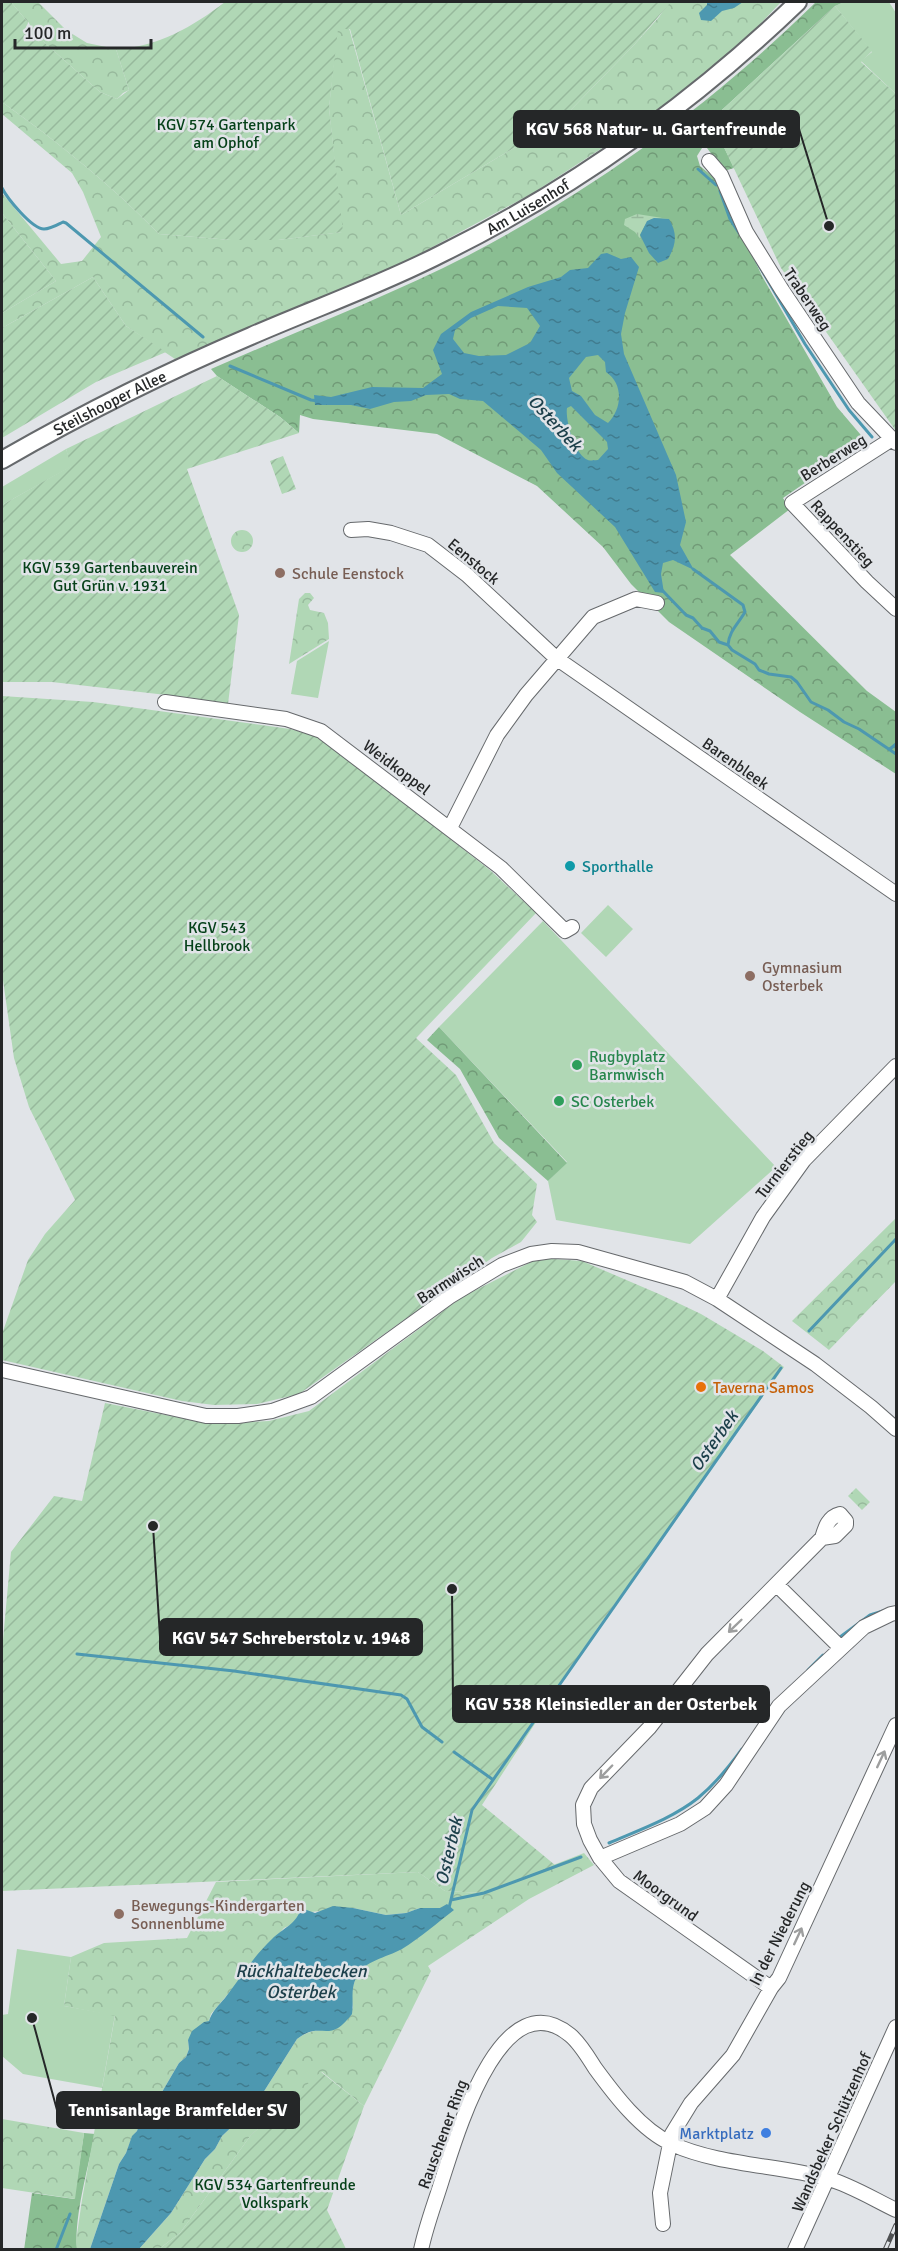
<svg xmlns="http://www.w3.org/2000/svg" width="898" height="2251" font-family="Signika,sans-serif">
<defs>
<pattern id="forest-crowns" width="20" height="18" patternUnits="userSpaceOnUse" patternTransform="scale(1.5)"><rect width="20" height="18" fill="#8abe92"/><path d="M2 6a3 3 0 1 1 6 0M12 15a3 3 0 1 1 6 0" fill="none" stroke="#719a77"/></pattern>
<pattern id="wetland-marsh" width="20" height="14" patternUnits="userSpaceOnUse" patternTransform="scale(1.5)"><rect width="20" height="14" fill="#b0d7b5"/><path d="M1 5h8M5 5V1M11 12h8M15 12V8" fill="none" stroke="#97b99c"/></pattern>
<pattern id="park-crowns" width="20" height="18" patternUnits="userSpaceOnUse" patternTransform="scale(1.5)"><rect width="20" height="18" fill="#b0d7b5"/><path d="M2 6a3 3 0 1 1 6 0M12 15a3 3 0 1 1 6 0" fill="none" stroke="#97b99c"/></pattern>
<pattern id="garden-furrows" width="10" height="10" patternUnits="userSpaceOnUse" patternTransform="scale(1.5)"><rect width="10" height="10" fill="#b0d7b5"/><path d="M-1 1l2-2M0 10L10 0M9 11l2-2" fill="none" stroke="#97b99c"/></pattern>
<pattern id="water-ripples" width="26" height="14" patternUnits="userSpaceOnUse" patternTransform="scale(1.5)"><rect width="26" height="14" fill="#4d98b0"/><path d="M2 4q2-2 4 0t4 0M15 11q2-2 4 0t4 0" fill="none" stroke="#407c8f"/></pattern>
</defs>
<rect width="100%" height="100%" fill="#e1e4e8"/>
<path fill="#b0d7b5" d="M844 2H889L896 13V94L861 61 872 52 835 6Z
M66 449 72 466 2 505V487Z
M329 641 318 698 291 694 297 661Z
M608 905 633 929 606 957 581 933Z
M543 921 776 1167 690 1244 556 1220 548 1181 567 1162 439 1027Z
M17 1949 71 1957 64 2006 115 2015 102 2088 23 2074 2 2056V2015L8 2014Z"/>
<path fill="url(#forest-crowns)" d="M816 2H844L835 6 711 120 734 168 724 171 707 148H702L697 156 700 166 718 181 762 276 837 407 866 441 783 498 790 509 730 555 867 691 896 712V774L800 712 669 622 631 584 603 547 537 486 437 434 313 419 300 415 299 433 280 417 217 376 211 369C297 331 385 298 469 255 597 188 713 103 816 2Z
M439 1027 567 1163 548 1181 499 1138 460 1069 427 1040Z
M84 2133 95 2134C88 2168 74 2217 77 2249L24 2250 32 2193 74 2199Z"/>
<path fill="url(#wetland-marsh)" d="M637 214 669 219C649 217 649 218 640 235L641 240 635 232 624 225 625 219Z"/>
<path fill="url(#park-crowns)" d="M11 2H38L66 30 87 43 116 49 129 90 123 93 117 99 100 92 45 43Z
M669 2H781L745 40 667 106 533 193 371 280 175 359 126 326 93 277 2 328V313L56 281 2 213V193L61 264 82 261 101 237 83 192 72 173 2 114V102C58 142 111 185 159 234L231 240H278L342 232 329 108 337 29 349 28 401 215 561 120 634 45 659 17Z
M231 541a11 11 0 1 1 22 0a11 11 0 1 1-22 0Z
M305 593H310L314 598 308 605 310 610 324 613 328 623 329 639 289 664 299 599Z
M896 1218V1281L829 1350 792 1321Z
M856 1488 870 1502 862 1510 848 1496Z
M584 1853 594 1865 529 1899 428 1966 431 1971 364 2106 322 2072 251 2135 180 2233 159 2249H139L171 2213 205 2159 215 2149 222 2136 256 2104 297 2039C309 2030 317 2030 331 2030L353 2008C350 1991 353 1979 364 1966L440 1908H420L406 1913 386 1915 353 1908 300 1913 293 1924 284 1928 211 2014 209 2021 188 2040 189 2049 186 2057 179 2063 162 2092 143 2113 137 2131 132 2137 126 2153 119 2164 90 2249H77L76 2241 82 2200 115 2016 64 2006 71 1957 104 1943 187 1938 216 1882 418 1872 445 1891 482 1893Z
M2 2119 84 2133 75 2199 2 2188Z"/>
<path fill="url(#garden-furrows)" d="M2 2H11L45 43 100 92 117 99 129 90 116 49C156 48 194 26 225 2H669L670 3 634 45 561 120 401 215 350 29H338L329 108 343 232 278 240H231L159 234C111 185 58 142 2 102Z
M835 6 872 51 861 62 896 94V431L781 268 711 120Z
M2 213 56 281 2 313Z
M93 277 126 326 166 352 96 382 2 438V328Z
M217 376 280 417 299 433 187 469 239 615 228 704 193 698 52 682H2V505L71 466 66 449Z
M283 456 296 489 282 494 270 461Z
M2 696 93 702 290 729 321 737 491 871 536 913 416 1038 456 1075 494 1143 537 1184 532 1215 537 1222 521 1242 492 1258 299 1394 257 1404 214 1405 182 1401 2 1360V1334L28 1260 45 1234 75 1200 29 1107 14 1058 2 973Z
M539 1258 582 1261 659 1294 701 1314 763 1351 784 1367 596 1630 482 1805 555 1865 482 1893 445 1891 418 1872 2 1891V1651L11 1552 54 1496 82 1501 105 1403 211 1424 269 1421 309 1411 462 1297Z
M321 2072 364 2106 327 2210 346 2249H159L180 2233 251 2135Z"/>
<path fill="url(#water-ripples)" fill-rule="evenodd" d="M707 2H743L734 8 722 11 711 21 701 20 699 13 707 5Z
M654 218 669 219C678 234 676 245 668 259L658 263 649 253 640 235 647 221Z
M607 253 621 259 631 257 639 267 625 313 621 334 624 354 676 475 686 522 680 545 694 570 673 560 663 563 661 574 664 593 655 592 615 527 557 473 541 450 483 401 460 399 449 394 426 395 411 401 394 402 370 409 351 405H315L314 395 331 397 372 387 423 388 442 374 433 350 441 334 471 312 528 287 561 277 570 270 588 268 601 254ZM498 306 527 308 540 326 530 343 506 355 479 356 464 353 453 339 455 330 471 318ZM598 355 605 362 606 372C624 384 622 409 608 423L595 415 581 396 572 391 569 378 586 357ZM571 406 607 442 608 449 598 460C597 460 589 461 588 460 575 456 565 420 567 408Z
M447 1904 454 1910C437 1923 420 1938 402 1949 386 1958 364 1960 356 1978 350 1991 354 2001 352 2014 348 2019 343 2025 338 2028 325 2036 316 2024 297 2039L256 2104 222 2136 215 2149 205 2159 171 2213 139 2249H90L119 2164 126 2153 132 2136 137 2131 143 2113 162 2092 179 2063 186 2057 189 2049 188 2040 192 2031 204 2022 209 2021C212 2011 219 2005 225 1998 242 1976 252 1958 272 1939 283 1928 297 1924 301 1908L315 1913 333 1906 353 1908 386 1915 406 1913 420 1908H440Z"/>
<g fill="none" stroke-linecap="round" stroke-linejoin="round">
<path stroke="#4d98b0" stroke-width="3" d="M698 169 716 185
M2 188C7 198 32 229 44 229 51 229 57 225 63 222L66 223 203 337
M720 191 730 219 739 233
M757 262 805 344 849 410 872 437
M230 366 311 400 319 401
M693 569 743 605 745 612C738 624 729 631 728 645
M662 590 686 615 693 618 702 628 710 631 719 642 728 645 732 650 755 664 759 670 769 674 791 677 797 682 811 702 828 710 844 722 859 729 896 754
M890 749 896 744
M809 1331 896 1239
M840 1637 870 1615 883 1611
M77 1654 234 1671 401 1695 407 1699 422 1727 442 1742
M808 1670 823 1655
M454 1752 492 1779
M609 1843C639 1830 673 1818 698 1798 715 1784 729 1767 742 1749
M451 1900 484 1893 581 1857
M449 1908 472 1810 781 1368
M56 2250 70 2214"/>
<g stroke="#66696c" stroke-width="16">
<path id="minor" d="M709 161 721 175 746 232 782 290 858 403 896 443
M892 439 792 503 867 582 896 609
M351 530 368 529 391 533 428 545 467 575 556 658 896 894
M165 702 286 719 321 731 501 868 565 931 572 927
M450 828 497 735 526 695 593 617 636 599 657 603
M717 1299 763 1217 804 1160 896 1066
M2 1370 206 1416H238L272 1411 311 1397 449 1297 502 1265 531 1254 552 1251 578 1252 664 1276 685 1282 717 1299 815 1364 871 1407 896 1429
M777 1585 841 1648
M600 1858 680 1824 705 1808 726 1785 779 1706 864 1627 891 1614 896 1613
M771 1988 619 1881 600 1858 590 1840 584 1824 583 1805 591 1788 649 1728 707 1654 822 1538 835 1536 846 1525V1521L840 1514C828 1517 825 1528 822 1538
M663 2224 660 2193 672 2134 691 2103 733 2055 771 1988 779 1978 896 1725
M421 2250C426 2226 435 2203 442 2180 456 2137 501 1978 570 2035 580 2043 588 2057 595 2068 614 2094 641 2130 672 2144 718 2165 777 2165 826 2178 849 2184 875 2200 896 2210
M795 2250 896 2027"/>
</g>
<g stroke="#66696c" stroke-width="20">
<g id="major">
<path id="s1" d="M2 460C82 414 166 372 251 336 315 308 381 285 443 253 574 188 693 103 798 2"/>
</g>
</g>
<use href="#minor" stroke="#fff" stroke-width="14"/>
<use href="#major" stroke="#fff" stroke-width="16"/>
<g stroke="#4f5153" stroke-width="5">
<path id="rail" d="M885 2250 896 2225"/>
</g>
<use href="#rail" stroke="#e1e4e8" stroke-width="3" stroke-dasharray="9" stroke-linecap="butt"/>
</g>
<defs><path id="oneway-shaft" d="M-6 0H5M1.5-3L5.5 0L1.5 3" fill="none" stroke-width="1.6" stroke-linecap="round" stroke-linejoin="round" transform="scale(1.5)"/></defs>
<g stroke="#9d9e9e">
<use href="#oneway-shaft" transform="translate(735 1626) rotate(136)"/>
<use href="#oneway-shaft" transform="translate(881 1759) rotate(-65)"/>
<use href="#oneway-shaft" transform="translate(606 1772) rotate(134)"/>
<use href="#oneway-shaft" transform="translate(798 1936) rotate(-65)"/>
</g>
<g fill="#8d6e63" stroke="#e1e4e8" stroke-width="2">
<circle cx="280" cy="573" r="6"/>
<circle cx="750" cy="976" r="6"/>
<circle cx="119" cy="1914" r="6"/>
</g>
<circle fill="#0f9aa8" stroke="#e1e4e8" stroke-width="2" cx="570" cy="866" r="6"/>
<g fill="#2e9e5b" stroke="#e1e4e8" stroke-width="2">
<circle cx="577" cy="1065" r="6"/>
<circle cx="559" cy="1101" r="6"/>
</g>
<circle fill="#e8710a" stroke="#e1e4e8" stroke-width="2" cx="701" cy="1387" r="6"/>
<circle fill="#3f7fe0" stroke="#e1e4e8" stroke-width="2" cx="766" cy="2133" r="6"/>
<g text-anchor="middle" stroke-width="5" stroke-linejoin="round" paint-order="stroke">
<g font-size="16" fill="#054119" stroke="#e1e4e8">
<text x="226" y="130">KGV 574 Gartenpark<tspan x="226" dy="18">am Ophof</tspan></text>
<text x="110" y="573">KGV 539 Gartenbauverein<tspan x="110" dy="18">Gut Grün v. 1931</tspan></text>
<text x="217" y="933">KGV 543<tspan x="217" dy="18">Hellbrook</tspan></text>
<text x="275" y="2190">KGV 534 Gartenfreunde<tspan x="275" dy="18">Volkspark</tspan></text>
</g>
<g font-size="16" fill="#252728" stroke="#e1e4e8">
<text dy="6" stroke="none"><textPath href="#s1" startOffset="584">Am Luisenhof</textPath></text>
<text transform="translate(808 299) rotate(56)" y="6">Traberweg</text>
<text dy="6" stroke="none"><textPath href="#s1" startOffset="122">Steilshooper Allee</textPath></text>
<text transform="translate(833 457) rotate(-32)" y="6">Berberweg</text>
<text transform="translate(843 533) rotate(47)" y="6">Rappenstieg</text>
<text transform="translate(474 561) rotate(40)" y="6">Eenstock</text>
<text transform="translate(736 763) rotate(35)" y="6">Barenbleek</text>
<text transform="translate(397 767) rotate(37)" y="6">Weidkoppel</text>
<text transform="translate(784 1164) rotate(-52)" y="6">Turnierstieg</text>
<text transform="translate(450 1279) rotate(-33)" y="6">Barmwisch</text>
<text transform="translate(666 1895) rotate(36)" y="6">Moorgrund</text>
<text transform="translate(779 1933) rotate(-63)" y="6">In der Niederung</text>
<text transform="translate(831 2132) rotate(-66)" y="6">Wandsbeker Schützenhof</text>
<text transform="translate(442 2134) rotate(-70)" y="6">Rauschener Ring</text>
</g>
<g font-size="16" fill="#785e54" stroke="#e1e4e8" text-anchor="start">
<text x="292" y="579">Schule Eenstock</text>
<text x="762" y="973">Gymnasium<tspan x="762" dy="18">Osterbek</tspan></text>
<text x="131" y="1911">Bewegungs-Kindergarten<tspan x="131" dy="18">Sonnenblume</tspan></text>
</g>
<g font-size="16" fill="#0d838f" stroke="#e1e4e8" text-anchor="start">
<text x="582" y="872">Sporthalle</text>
</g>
<g font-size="16" fill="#27864d" stroke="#e1e4e8" text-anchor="start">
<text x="589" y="1062">Rugbyplatz<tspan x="589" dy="18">Barmwisch</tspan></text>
<text x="571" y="1107">SC Osterbek</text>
</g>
<g font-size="16" fill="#c56008" stroke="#e1e4e8" text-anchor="start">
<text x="713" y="1393">Taverna Samos</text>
</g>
<g font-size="16" fill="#366cbe" stroke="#e1e4e8" text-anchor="end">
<text x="754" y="2139">Marktplatz</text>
</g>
<g font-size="18" font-style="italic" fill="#1c3f4a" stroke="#e1e4e8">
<text transform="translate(555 423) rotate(47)" y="6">Osterbek</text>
<text transform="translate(714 1441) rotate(-55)" y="6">Osterbek</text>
<text transform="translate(449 1851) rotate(-77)" y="6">Osterbek</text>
<text x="301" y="1977">Rückhaltebecken<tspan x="301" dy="21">Osterbek</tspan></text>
</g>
</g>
<path fill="none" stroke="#252728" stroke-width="2" d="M829 226L799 129M153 1526L160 1637M452 1589L453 1704M32 2018L57 2110"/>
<g fill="#252728" stroke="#e1e4e8" stroke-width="2">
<circle cx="829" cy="226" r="6"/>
<circle cx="153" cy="1526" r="6"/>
<circle cx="452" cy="1589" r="6"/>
<circle cx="32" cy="2018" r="6"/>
</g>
<g fill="#252728" stroke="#252728" stroke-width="2">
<rect x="514" y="111" width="285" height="36" rx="6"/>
<rect x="160" y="1619" width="262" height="36" rx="6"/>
<rect x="453" y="1686" width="316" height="36" rx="6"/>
<rect x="57" y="2092" width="242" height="36" rx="6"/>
</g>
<g font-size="18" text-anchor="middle" font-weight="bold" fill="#fff">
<text x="656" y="135">KGV 568 Natur- u. Gartenfreunde</text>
<text x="291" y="1644">KGV 547 Schreberstolz v. 1948</text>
<text x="611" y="1710">KGV 538 Kleinsiedler an der Osterbek</text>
<text x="178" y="2116">Tennisanlage Bramfelder SV</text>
</g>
<rect width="898" height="2251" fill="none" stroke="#252728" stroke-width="6"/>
<path d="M15 39v9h136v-9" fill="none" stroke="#252728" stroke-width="3"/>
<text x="24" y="39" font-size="18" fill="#252728" stroke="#e1e4e8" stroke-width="4.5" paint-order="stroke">100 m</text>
</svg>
